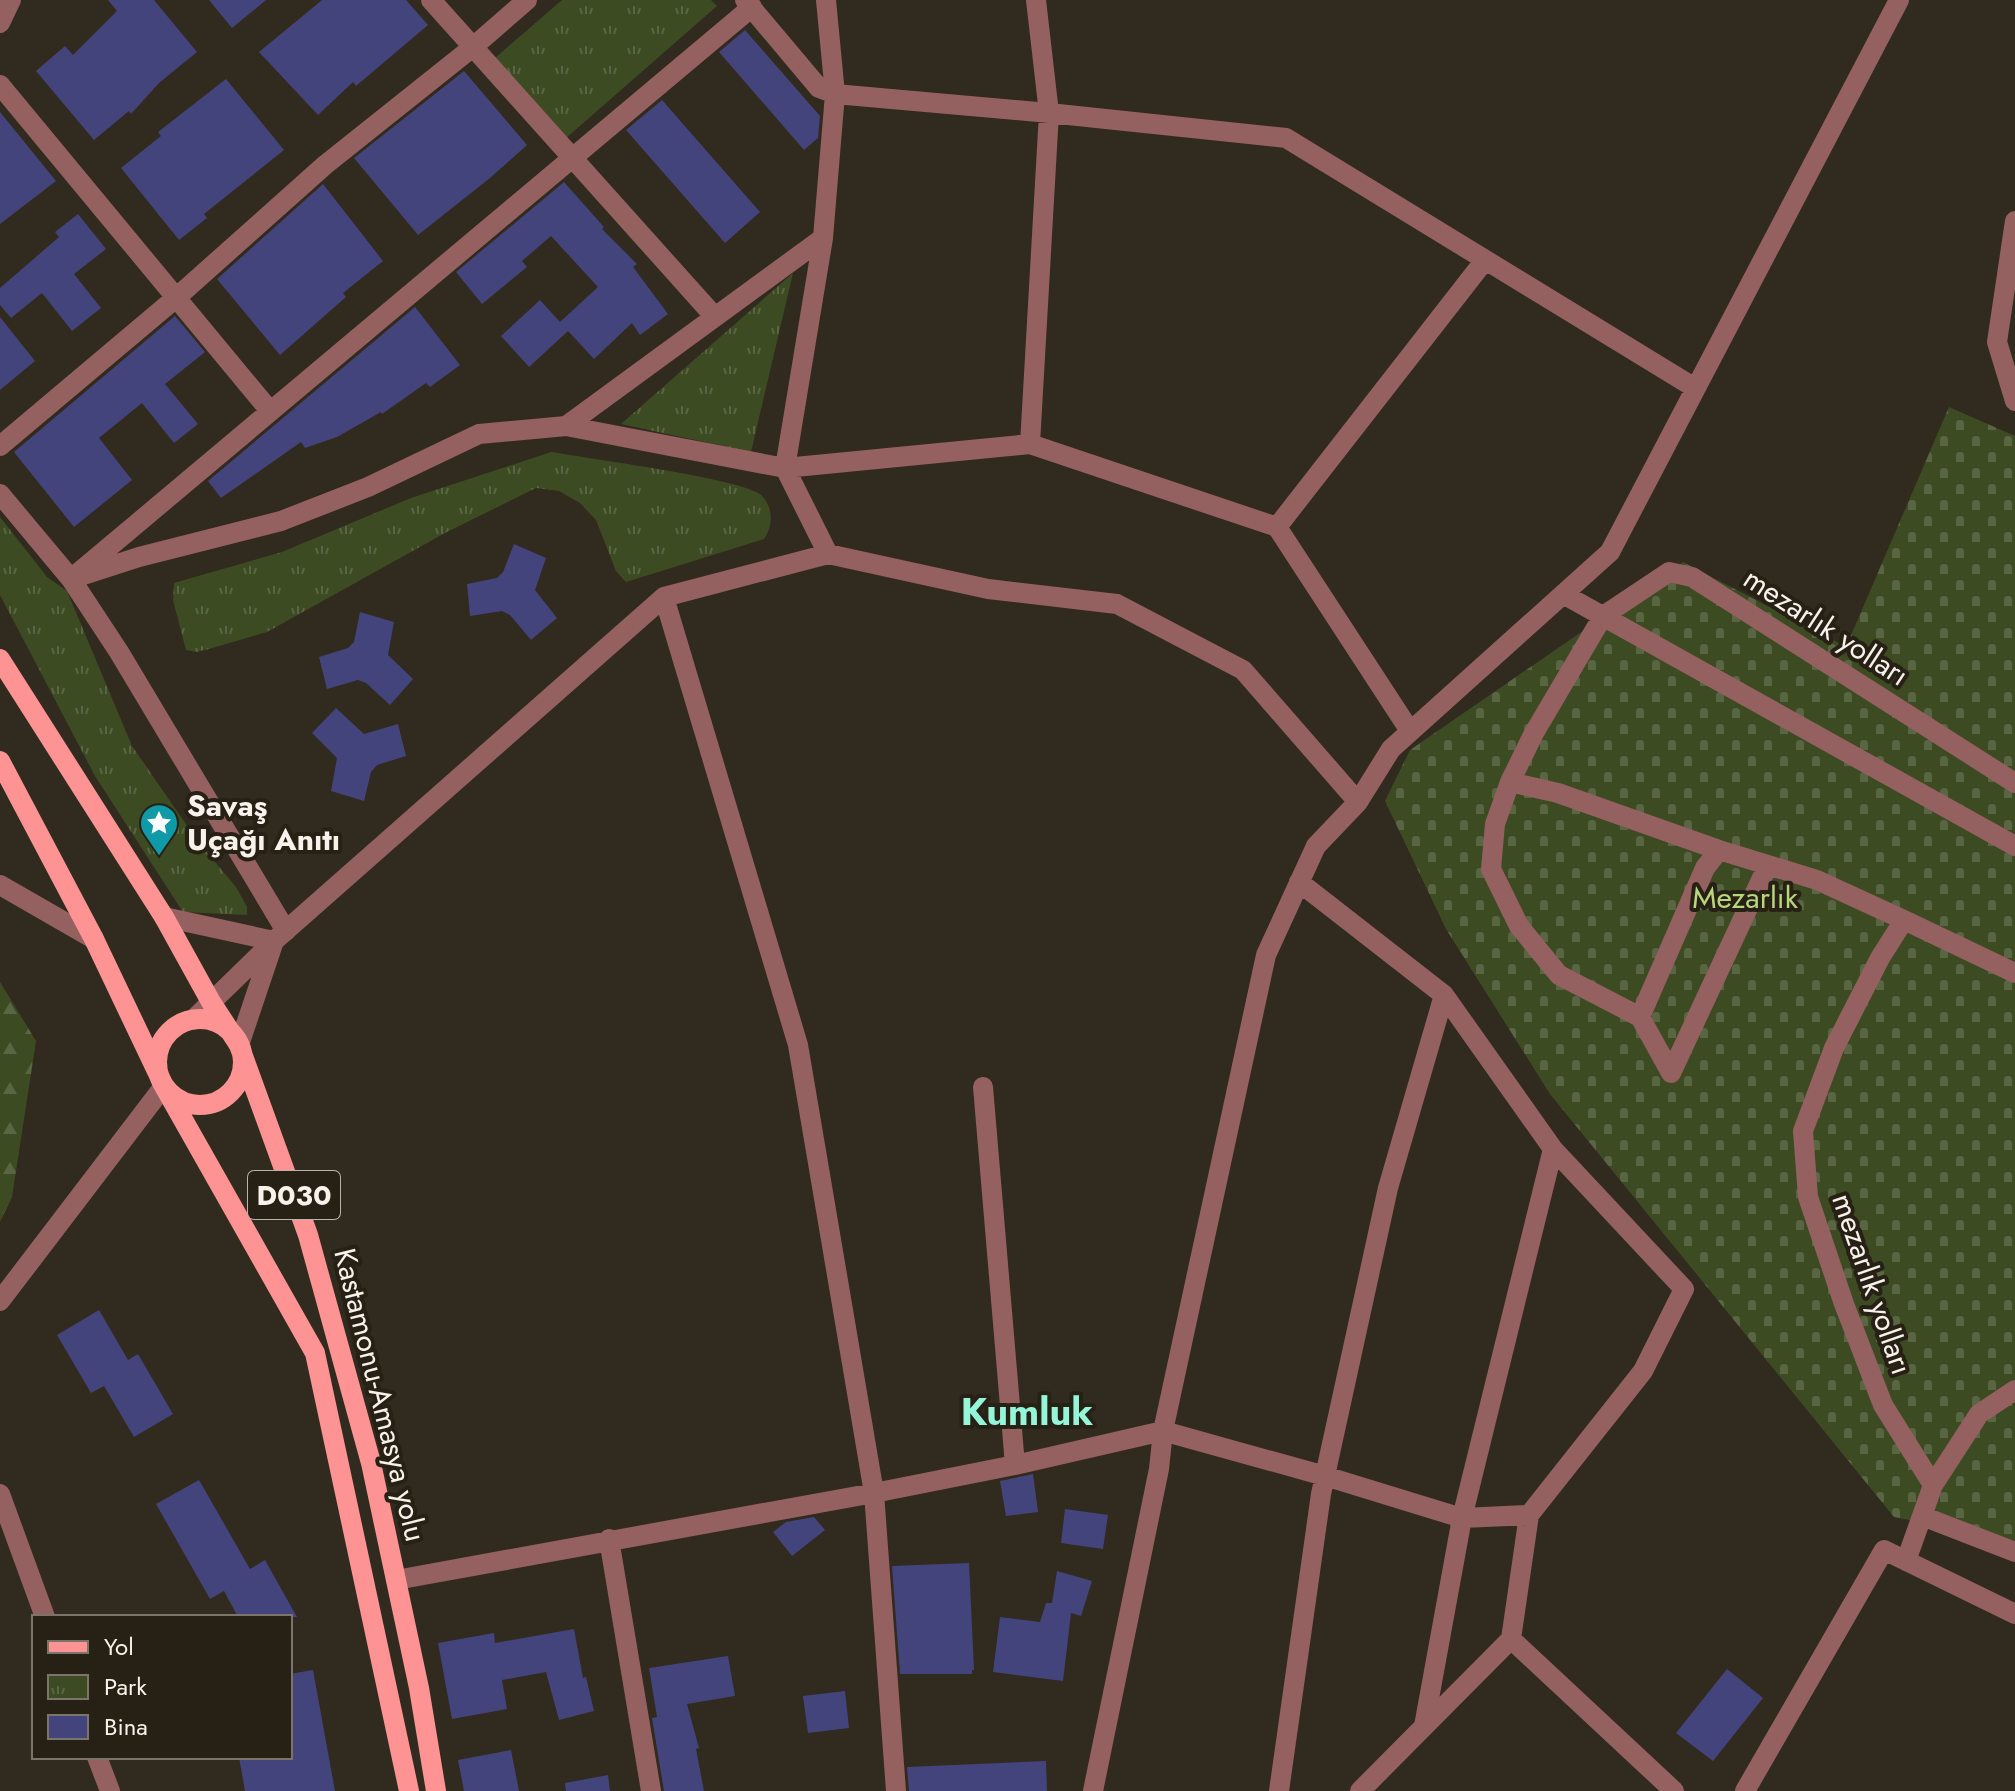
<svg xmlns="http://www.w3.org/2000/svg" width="2015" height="1791" font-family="Jost,sans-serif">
<defs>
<pattern id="forest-firs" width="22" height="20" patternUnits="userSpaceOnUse" patternTransform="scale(2)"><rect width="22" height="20" fill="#3d4b23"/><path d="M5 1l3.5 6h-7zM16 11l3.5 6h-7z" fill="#5a6543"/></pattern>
<pattern id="cemetery-stones" width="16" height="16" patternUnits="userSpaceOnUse" patternTransform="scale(2)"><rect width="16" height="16" fill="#3d4b23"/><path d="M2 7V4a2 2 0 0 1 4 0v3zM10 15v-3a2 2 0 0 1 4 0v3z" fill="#5a6543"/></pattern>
<pattern id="park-tufts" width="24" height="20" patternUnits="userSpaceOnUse" patternTransform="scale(2)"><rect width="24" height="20" fill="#3d4b23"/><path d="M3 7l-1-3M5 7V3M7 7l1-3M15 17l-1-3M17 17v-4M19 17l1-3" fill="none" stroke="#5a6543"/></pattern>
</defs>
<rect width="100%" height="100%" fill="#312a1e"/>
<path fill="url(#forest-firs)" d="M0 982 36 1041 12 1197 0 1222Z"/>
<path fill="url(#cemetery-stones)" d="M1949 407 2015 436V1541L1894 1517 1550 1094 1446 929 1385 801 1410 750 1683 562 1846 647Z"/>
<path fill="url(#park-tufts)" d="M562 0H711L717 6 565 139 494 59Z
M793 273 751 452 621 424Z
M551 452C585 458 744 479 761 495 774 507 773 526 764 539L626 582 616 571 596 520 580 503 559 491 536 488 445 533 267 632 209 649 196 652 186 650 173 600 174 583 282 552 411 498Z
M0 517 47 577 67 591 132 746 199 843 236 887 247 907V915L183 912 95 776 0 595Z"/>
<path fill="#44447c" d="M108 0H154L197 52 159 83 131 114 129 111 94 140 36 71 65 46 73 55 117 11Z
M209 0H266L232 28Z
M322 0H406L428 25 356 86 353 82 318 115 259 52Z
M745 30 820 116 818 138 804 150 719 52Z
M464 71 527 145 490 178 418 235 354 158Z
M226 79 284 150 204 214 207 218 179 240 121 168 161 136 158 132Z
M662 100 760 212 725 243 626 130Z
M0 112 56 181 0 224Z
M564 182 604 227 602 229 637 264 633 267 668 314 640 335 632 323 594 359 568 331 529 367 501 336 540 300 560 322 598 287 551 236 522 261 527 267 482 304 456 272Z
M323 184 383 261 343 293 346 297 280 355 217 279Z
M78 214 106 249 74 274 101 308 72 331 42 293 11 318 0 305V288L59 237 55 232Z
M415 307 460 365 430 387 426 383 382 414 381 412 337 437 305 448 301 442 221 498 208 481Z
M175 316 205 352 165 384 198 424 174 443 142 403 99 438 132 480 74 527 14 452Z
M0 317 35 361 0 390Z
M514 544 546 558 535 590 557 618 531 640 510 615 502 611 470 616 467 584 497 578 503 572Z
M360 612 394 622 388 655 413 679 390 705 366 683 358 680 327 689 319 657 348 648 354 642Z
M336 708 364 734 398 724 406 756 377 765 371 772 364 801 331 791 337 758 312 733Z
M99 1310 128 1360 138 1354 173 1414 134 1437 104 1386 91 1393 57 1335Z
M1033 1474 1038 1512 1006 1516 1000 1481Z
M199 1480 250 1569 265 1560 297 1617H238L224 1591 210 1599 156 1504Z
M1065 1509 1108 1515 1103 1549 1061 1543Z
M814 1517 825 1530 792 1556 773 1532 786 1522Z
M969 1563 974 1670H972V1674H900L892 1566Z
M1057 1571 1092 1581 1081 1616 1071 1613 1063 1681 993 1672 1000 1617 1040 1622 1046 1603H1052Z
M574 1629 583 1678 586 1677 594 1711 559 1720 546 1672 502 1680 507 1709 452 1719 438 1643 494 1633 495 1643Z
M728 1656 735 1696 687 1704 699 1748 696 1749 704 1791H664L652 1718 657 1717 649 1668Z
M1727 1669 1763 1698 1713 1761 1676 1733Z
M313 1670 335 1791H245L239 1757H290V1674Z
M845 1691 849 1728 808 1733 803 1696Z
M511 1750 519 1791H464L458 1760Z
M1046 1761 1047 1791H909L907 1767Z
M608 1775 610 1791H566L565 1783Z"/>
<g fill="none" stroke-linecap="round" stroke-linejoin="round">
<path stroke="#956060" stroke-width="20" d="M431 0 715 317
M745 0 819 88 835 94 1049 113 1030 444 1277 527
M1036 0 1049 113 1286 138 1695 388
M0 23 11 0
M0 85 270 411
M2015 221 1997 342 2015 401
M823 238 566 426 785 468 823 238 835 94 826 0
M0 446 177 297 325 165 473 47 527 0
M0 494 71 579 752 7
M828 554 785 468 1030 444
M1563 594 2015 846
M664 597 798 1045 874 1493 896 1791
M1410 731 1277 527 1485 260
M1510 782 1558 793 1719 850 1817 880 1904 920
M1358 802 1391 749 1610 552 1899 0
M1719 850 1705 868 1640 1017 1559 975 1519 926 1491 869 1495 824 1510 782 1534 733 1603 616 1669 572 1692 577 2015 783
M1299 882 1444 995 1553 1149 1462 1518 1424 1726
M0 885 94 939
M164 917 274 941 239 1045
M286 931 119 652 71 579 139 557 281 521 368 487 479 434 566 426
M1640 1017 1671 1073 1768 865
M193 1020 274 941 664 597 828 554 988 589 1117 604 1243 670 1358 802 1316 846 1266 955 1163 1431 1159 1469 1093 1791
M983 1087 1015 1465
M0 1301 164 1086
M1933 1485 1883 1405 1844 1304 1808 1197 1803 1131 1834 1048 1880 958 1904 920 2015 973
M0 1494 45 1617
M1922 1516 2015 1552
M609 1539 651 1791
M1906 1561 1933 1485 1979 1414 2015 1390
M396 1580 874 1493 1015 1465 1163 1431 1325 1476 1462 1518 1529 1515
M1511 1639 1674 1791
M97 1757 110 1791
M1279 1791 1321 1494 1388 1188 1444 995
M1360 1791 1511 1639 1529 1515 1643 1371 1684 1289 1553 1149
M1745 1791 1884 1550 2015 1614"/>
<path stroke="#fe9393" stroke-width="20" d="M0 659 164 917 211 1002 239 1045 308 1235 371 1463 419 1688 436 1791
M0 761 94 939 164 1086 315 1353 409 1791
M157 1062a43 43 0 1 1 86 0a43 43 0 1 1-86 0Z"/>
</g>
<defs>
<g id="sight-pin" transform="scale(2)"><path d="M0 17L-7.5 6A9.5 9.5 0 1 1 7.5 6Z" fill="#0f9aa8" stroke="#272015"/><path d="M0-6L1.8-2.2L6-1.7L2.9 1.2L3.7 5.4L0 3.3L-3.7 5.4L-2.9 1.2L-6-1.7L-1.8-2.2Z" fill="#fff"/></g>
</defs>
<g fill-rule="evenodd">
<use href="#sight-pin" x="159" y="823"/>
</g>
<g text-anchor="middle" stroke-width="8" stroke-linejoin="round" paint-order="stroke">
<rect fill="#272015" stroke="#b9b3ab" stroke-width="2" x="248" y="1171" width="92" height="48" rx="6"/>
<g font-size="28" font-weight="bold" fill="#f7f2eb">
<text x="294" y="1205">D030</text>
</g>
<g font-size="30" fill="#f7f2eb" stroke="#272015">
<text transform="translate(1826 627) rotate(33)" y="10">mezarlık yolları</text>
<text transform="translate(1872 1284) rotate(71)" y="10">mezarlık yolları</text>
<text transform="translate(380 1395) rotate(76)" y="10">Kastamonu-Amasya yolu</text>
</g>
<g font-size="30" font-weight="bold" fill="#f7f2eb" stroke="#272015" text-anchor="start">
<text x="187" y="816">Savaş<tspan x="187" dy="34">Uçağı Anıtı</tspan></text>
</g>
<g font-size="30" fill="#b8d77c" stroke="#272015">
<text x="1745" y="908">Mezarlık</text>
</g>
<g font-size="38" font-weight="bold" fill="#95f5d9" stroke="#272015">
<text x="1027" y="1425">Kumluk</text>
</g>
</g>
<rect x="32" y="1615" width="260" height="144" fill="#272015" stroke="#7a746b" stroke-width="2"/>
<rect x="48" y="1641" width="40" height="12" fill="#fe9393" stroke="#7a746b" stroke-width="2"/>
<text x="104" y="1655" font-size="24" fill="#f7f2eb">Yol</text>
<rect x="48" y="1675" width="40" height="24" fill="url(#park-tufts)" stroke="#7a746b" stroke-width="2"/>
<text x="104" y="1695" font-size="24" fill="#f7f2eb">Park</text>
<rect x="48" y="1715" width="40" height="24" fill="#44447c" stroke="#7a746b" stroke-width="2"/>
<text x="104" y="1735" font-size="24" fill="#f7f2eb">Bina</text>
</svg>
